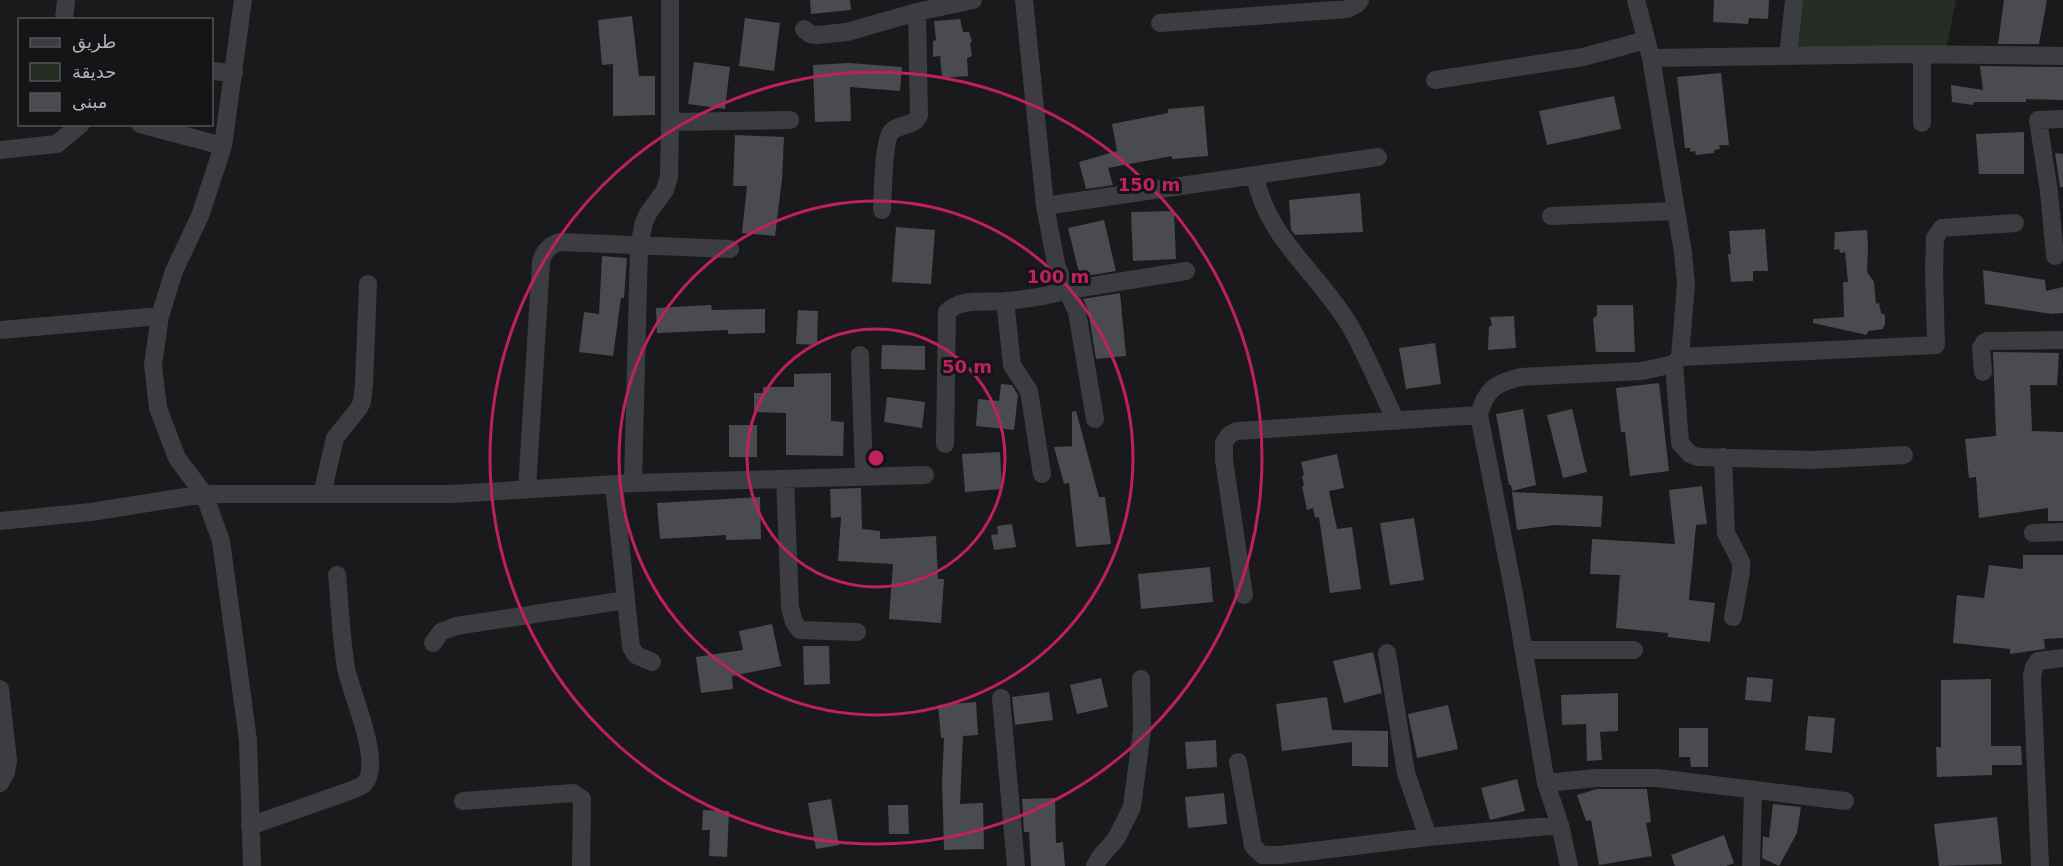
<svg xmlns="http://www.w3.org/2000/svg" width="2063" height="866" font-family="'DejaVu Sans',Vazirmatn,sans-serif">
<rect width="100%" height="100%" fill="#1a1a1c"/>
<path fill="#242c24" d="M1799 0H1956L1946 50 1795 48Z"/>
<path fill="#494b4e" d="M810 0H850L851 10 811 14Z
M1714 0H1769L1768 19 1749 18 1748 24 1713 22Z
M2004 0H2047L2039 44H1998Z
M632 16 639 76H655V115L613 116V64L602 65 598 20Z
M745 18 780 23 774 71 739 66Z
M960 19 963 32H969L972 41 970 43 972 56 967 58 968 76 942 78 940 56 933 57V41L936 40 934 21Z
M694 62 730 67 725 109 688 104Z
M849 63 902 67 900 91 850 87 851 121 815 122 813 65Z
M1980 66 2063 67V100L2026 99V102H1974L1973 105 1952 102 1951 85 1983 90Z
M1721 73 1729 145H1719L1720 149 1714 150V153L1696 155 1695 151 1690 152V148H1685L1677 77Z
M1614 96 1621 129 1547 145 1539 111Z
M1204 106 1208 156 1172 159V156L1108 168 1113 185 1086 189 1079 162 1117 151 1112 124 1168 113V109Z
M2024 132V174H1979L1976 134Z
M735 135 784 137 782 179 775 236 742 233 747 186H733Z
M2055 153 2063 154V187H2060Z
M1360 193 1363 232 1295 235 1291 230 1289 200Z
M1174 211 1176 259 1133 261 1131 212Z
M1104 220 1116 271 1080 277 1068 228Z
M896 227 935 230 931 284 892 282Z
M1765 229 1768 271H1753V281L1731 282 1728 254H1731L1729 231Z
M1867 230 1868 247 1867 272 1874 282 1876 304 1879 303 1881 313 1885 315V324L1883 329 1868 331 1867 335 1813 323V319L1844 317 1843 282H1848L1845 252 1840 253 1839 249 1834 250 1835 232Z
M602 256 627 258 624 298H621L613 356 579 352 584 312 599 314Z
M1983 270 2045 280 2046 291 2063 287V313L2052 314 1985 304Z
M1120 293 1126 356 1096 359 1088 310 1083 299Z
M711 305 712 310 765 309V333L728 334V330L657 333 656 308Z
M1597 305H1633L1635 352H1596L1593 319 1597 315Z
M798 310 818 311 817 345 796 344Z
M1514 316 1516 348 1488 350 1489 327 1492 325 1490 317Z
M1435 343 1441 384 1406 389 1399 348Z
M882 345 925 346V370L881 369Z
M1993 352 2059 353 2057 385H2030L2032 431 2063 432V521H2048V508L1979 518 1976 477 1969 478 1965 439 1996 436Z
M831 373V421L844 422 843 456 786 455V413L754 412V393H763V387H794V374Z
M1659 383 1669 471 1630 476 1625 432H1621L1616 388Z
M1001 384 1012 385 1018 395 1014 430 976 426 978 399 999 401Z
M887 397 925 402 922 428 884 422Z
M1523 409 1536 485 1512 491 1511 485H1509L1496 414Z
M1572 409 1587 472 1563 478 1547 415Z
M1076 411 1099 497H1105L1111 544 1076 547 1069 483 1064 484 1054 447 1072 446V412Z
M729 425H757V457H729Z
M1000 452 1002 489 965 492 962 454Z
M1337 454 1344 488 1329 491 1337 529 1352 527 1361 589 1330 593 1319 517 1315 518 1313 508 1307 510 1302 486H1304L1302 476 1304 475 1301 462Z
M1702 486 1707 524 1696 525 1689 600 1715 603 1710 642 1668 637V633L1616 628 1620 575 1590 574 1592 539 1675 544 1669 490Z
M861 488 862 529 880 531V539L936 536 938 579H944L941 623 889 619 893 564 838 561 841 517 831 518 830 489Z
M1512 492 1603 496 1601 527 1554 525 1517 530Z
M760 497 761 539 726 540V535L660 539 657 503Z
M1414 518 1424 580 1390 585 1380 523Z
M1012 524 1016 547 994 550 991 535 998 534 997 526Z
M2023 555H2063V638L2044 639 2045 649 2010 654V649L1953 643 1957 595 1984 598 1989 565 2023 569Z
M1210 567 1213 602 1141 609 1138 574Z
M772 624 781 666 732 676 733 689 701 693 696 657 743 650 739 631Z
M803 646H829L830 684 804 685Z
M1373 652 1382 693 1344 703 1333 661Z
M1747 677 1773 679 1771 702 1745 700Z
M1101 678 1108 707 1077 714 1070 685Z
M1991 679V746H2021L2022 765H1992V775L1937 777 1936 747H1941V680Z
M1049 692 1053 720 1015 725 1012 697Z
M1618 693V731L1600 732 1602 760 1587 761 1586 724 1562 725 1561 695Z
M1327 697 1332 730 1388 731V767L1352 766V742L1282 751 1276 704Z
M976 702 978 735 963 736 960 804 983 803 984 849 944 850 942 782 944 738H941L938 705Z
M1448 705 1458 749 1417 758 1408 714Z
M1808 716 1835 718 1832 753 1805 750Z
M1679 728H1708V767H1691L1690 757H1679Z
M1216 740 1217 767 1187 769 1185 742Z
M1517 779 1525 811 1490 820 1481 788Z
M1597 789H1647L1651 822 1646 823 1652 856 1599 865 1591 820 1586 821 1577 795Z
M1224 793 1227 824 1188 828 1185 797Z
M1055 798 1056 843 1063 842 1065 866H1031L1029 832H1024L1022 799Z
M831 799 839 845 816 849 808 803Z
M1773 804 1801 807 1797 833 1779 866 1762 858 1763 836 1769 838Z
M888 805H908L909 834H889Z
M703 810 729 811 727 857 709 856 710 830H702Z
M1997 817 2002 864 1939 866 1934 824Z
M1724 835 1734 863 1726 866H1675L1671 855Z"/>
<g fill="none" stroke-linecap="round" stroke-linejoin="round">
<path stroke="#3b3d41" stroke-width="18" d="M243 0 223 146 200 216 174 271 160 316 153 365 158 408 177 458 204 494 221 541 248 740 252 866
M670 0V122L790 120
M1024 0 1045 206 1057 268 1077 312 1095 419
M64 20 66 0
M1160 23 1347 9 1357 4 1360 0
M804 29 810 34 817 35 847 32 917 12 973 0
M1788 56 1794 0
M1651 58 1909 54 2063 56
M212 71 234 73
M1435 80 1583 57 1646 40
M1922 123V55
M140 124 223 146
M0 150 57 144 81 124
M1255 175C1266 238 1319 273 1350 326 1367 356 1381 390 1396 421
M1045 206 1378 157
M882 210C883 195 883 139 892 131 901 123 915 127 919 115L917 12
M1551 216 1676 211
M2055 256 2049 192 2038 120 2063 119
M1005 301 1012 365 1029 391 1042 474
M0 330 160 316
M860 355 864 477
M1680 357 1936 345 1934 271 1935 238 1942 228 2015 223
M1674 364 1680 443 1690 454 1698 457 1812 460 1904 455
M1983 372 1981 348 1984 343 1987 341 2063 340
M945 444 947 312C961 297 989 303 1007 301 1027 299 1048 296 1068 290L1186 271
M1723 457 1726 533 1741 562V572L1733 617
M785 479 790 607 794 622 800 630 857 632
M633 483 639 246 644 222 649 212 665 190 669 177 670 122
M614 485 631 647 636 655 652 662
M527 489 541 262C544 251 549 245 560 242L730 249
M322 494 335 438 359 408 362 402 364 384 368 284
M0 521 91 512 204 494H452L633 483 925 475
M2033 533 2063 532
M1244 595 1224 460V443L1229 435 1237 431 1479 415
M433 643 441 632 456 626 626 600
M1524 650H1634
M1387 653 1406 773 1428 837
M0 689 8 760 6 772 0 783
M1001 698 1016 866
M1238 762 1253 846 1262 855H1281L1428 837 1560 825
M1546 783 1596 778H1657L1845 801
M463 801 573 793 582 799 581 866
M250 826 352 790C356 788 361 787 364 784 384 764 350 691 346 668 341 638 340 606 337 575
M1095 866 1100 857 1116 839 1132 807 1142 730 1141 679
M1569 866 1560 825 1546 783 1515 599 1479 415C1486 389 1495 383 1521 377L1642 371 1674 364 1680 357 1686 284 1683 253 1651 58 1636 0
M1751 866 1753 790
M2040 866 2032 676 2034 667 2038 661 2063 658"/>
</g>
<g fill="none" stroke="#c12060" stroke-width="3">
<circle cx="876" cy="458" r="129"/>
<circle cx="876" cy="458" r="257"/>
<circle cx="876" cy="458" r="386"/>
</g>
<circle cx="876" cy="458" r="9" fill="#c12060" stroke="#151517" stroke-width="3"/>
<g font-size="18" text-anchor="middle" font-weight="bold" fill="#c12060" stroke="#151517" stroke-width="6" stroke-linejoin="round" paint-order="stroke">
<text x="1149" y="191">150 m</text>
<text x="1058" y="283">100 m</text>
<text x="967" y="373">50 m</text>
</g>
<rect x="18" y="18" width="195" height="108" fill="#151517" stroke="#525558" stroke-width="1.5"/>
<rect x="30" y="38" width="30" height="9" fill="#3b3d41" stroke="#525558" stroke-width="1.5"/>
<text x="72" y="48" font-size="18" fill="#aeb4ba">طريق</text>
<rect x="30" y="63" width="30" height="18" fill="#242c24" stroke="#525558" stroke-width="1.5"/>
<text x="72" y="78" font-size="18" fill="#aeb4ba">حديقة</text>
<rect x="30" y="93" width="30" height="18" fill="#494b4e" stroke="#525558" stroke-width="1.5"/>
<text x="72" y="108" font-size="18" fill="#aeb4ba">مبنى</text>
</svg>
